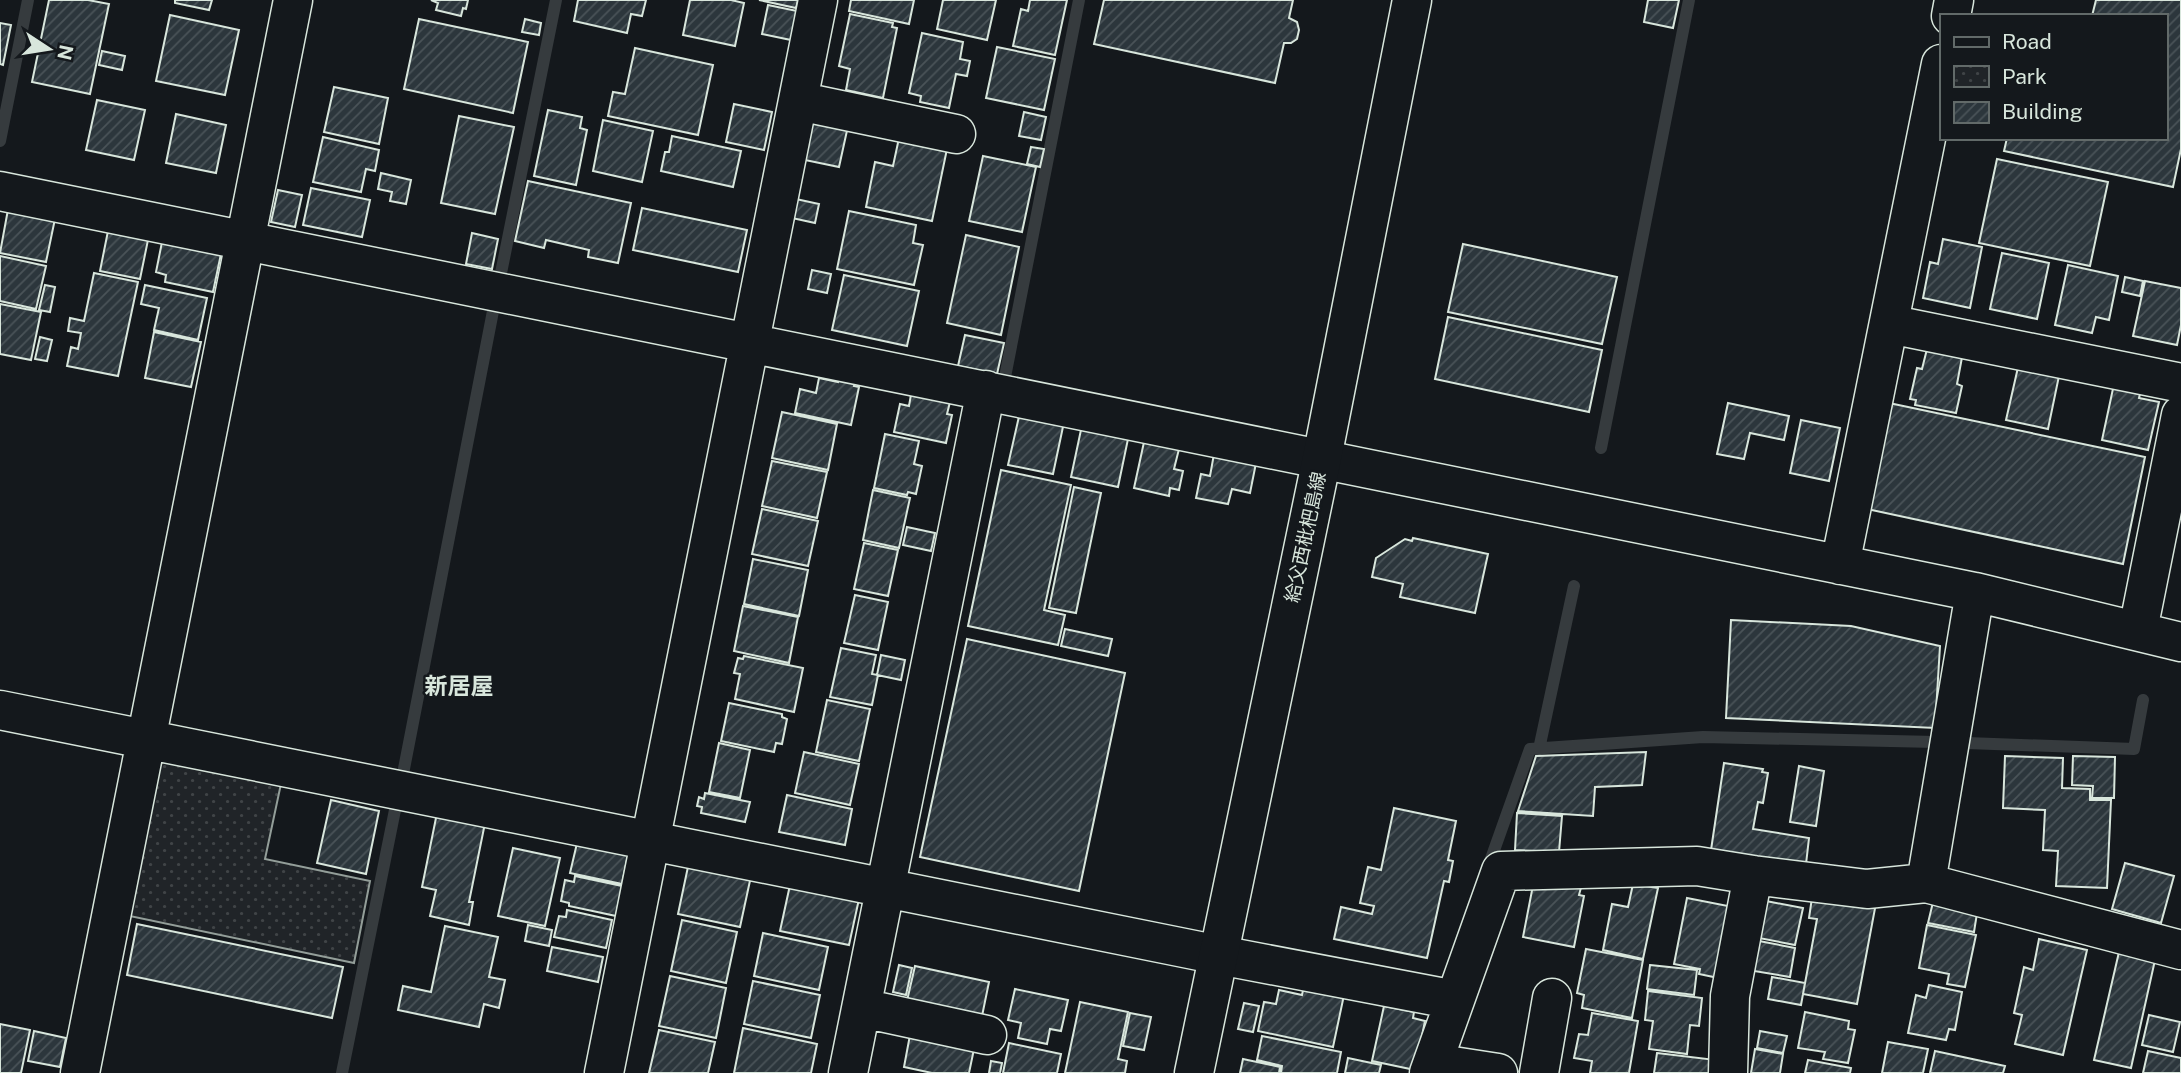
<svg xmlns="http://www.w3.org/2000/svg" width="2181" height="1073" font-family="'Public Sans','Noto Sans JP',sans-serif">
<defs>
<pattern id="park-dots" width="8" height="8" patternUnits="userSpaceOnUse" patternTransform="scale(1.75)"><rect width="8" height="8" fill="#202428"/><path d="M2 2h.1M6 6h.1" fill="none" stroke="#404447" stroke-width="1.8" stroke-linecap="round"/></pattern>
<pattern id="building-hatch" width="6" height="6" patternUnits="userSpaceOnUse" patternTransform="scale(1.75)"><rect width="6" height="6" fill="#2c363c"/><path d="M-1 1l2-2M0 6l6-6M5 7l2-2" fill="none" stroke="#4a5358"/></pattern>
</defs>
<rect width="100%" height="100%" fill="#14181c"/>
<path fill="url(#park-dots)" stroke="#939e99" stroke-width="2" d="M158 753 282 779 265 859 370 881 354 963 125 915Z"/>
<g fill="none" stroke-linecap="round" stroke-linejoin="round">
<path stroke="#363b3e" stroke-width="12" d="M0 141 28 0
M501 273 556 0
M1005 377 1079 0
M1601 448 1689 0
M1967 743 2134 749 2143 700
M1539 749 1574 586
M402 779 494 306
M1487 870 1530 749 1703 737 1936 742
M342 1073 396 805"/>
</g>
<path fill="url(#building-hatch)" stroke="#d8e6dc" stroke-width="2" d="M49 0H88L109 4 90 94 32 82Z
M175 0H212L209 10 175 3Z
M431 0H468L466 9 463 8 461 16 436 10 438 3Z
M578 0H646L642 16 631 14 627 33 574 21Z
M690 0H731L744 3 735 46 683 35Z
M759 0H798L796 8Z
M851 0H914L909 24 849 11Z
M943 0H996L987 40 937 29Z
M1030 0H1067L1055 55 1013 46 1021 9 1028 11Z
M1104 0H1293L1289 18 1297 22 1299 30 1297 39 1291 43H1284L1275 83 1094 44Z
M1648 0H1679L1673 28 1644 22Z
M2096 0H2181V149L2173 187 2004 151 2007 138H2165V16H2092Z
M768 5 797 11 791 40 762 34Z
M850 14 893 23 892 27 897 28 883 98 846 90 850 69 839 66Z
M170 15 239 30 225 95 156 81Z
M419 19 528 42 513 113 404 89Z
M525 19 541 23 539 35 522 32Z
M0 23 11 25 3 65 0 64Z
M922 33 963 42 960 59 970 61 967 76 956 74 949 108 920 102 921 96 909 93Z
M997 47 1055 59 1044 110 986 98Z
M635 48 713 65 698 135 608 116 613 92 625 94Z
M102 51 125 56 122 70 99 65Z
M334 87 388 98 379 144 324 132Z
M97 100 145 110 134 160 86 150Z
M734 104 772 112 764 150 726 142Z
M548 110 582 117 580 128 587 130 576 185 534 176Z
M1024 112 1046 117 1041 140 1019 136Z
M176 114 226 125 216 173 166 163Z
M459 116 514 127 495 214 441 203Z
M813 119 848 126 839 167 805 160Z
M603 120 653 131 642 182 593 171Z
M672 136 741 151 733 187 661 171 665 152H669Z
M323 137 379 150 375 171 366 169 361 192 313 182Z
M899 138 947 149 932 221 866 207 875 162 893 166Z
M1031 147 1044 149 1040 167 1027 164Z
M983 156 1036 167 1022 232 969 221Z
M1997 159 2108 182 2090 266 1979 243Z
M381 173 411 180 406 204 390 201 392 192 378 189Z
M528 181 631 203 618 263 588 257 589 250 546 240 544 248 515 241Z
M311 188 370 200 362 237 303 225Z
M278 190 302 195 295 227 271 222Z
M796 199 819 204 815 223 792 218Z
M9 204 56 214 46 262 0 253Z
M642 208 747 230 738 272 633 250Z
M849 211 916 225 913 243 923 245 914 285 837 269Z
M109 226 149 235 140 279 100 271Z
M472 233 498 239 492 269 466 264Z
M966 235 1019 247 1001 335 947 323Z
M1943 239 1982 247 1970 308 1923 298 1930 262 1938 264Z
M162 242 222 249 213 292 165 282 166 275 156 272Z
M1463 244 1617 277 1602 344 1448 312Z
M2002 253 2049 263 2037 319 1990 309Z
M0 256 46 266 36 309 0 301Z
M2068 265 2118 276 2109 320 2096 317 2092 333 2055 325Z
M812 270 831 274 827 293 808 289Z
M94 273 138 282 118 376 67 366 71 347 78 349 81 333 68 331 70 318 84 321Z
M844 275 919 291 907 346 832 330Z
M2125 277 2143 281 2140 296 2122 292Z
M2145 281 2181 288V325L2177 345 2133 336Z
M45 285 55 287 50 312 39 310Z
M145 285 207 298 198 340 154 330 159 308 141 304Z
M0 304 41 312 31 360 0 354Z
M1448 317 1602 350 1589 412 1435 379Z
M154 332 201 342 191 387 145 378Z
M965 335 1004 343 997 374 958 366Z
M40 337 52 340 47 361 35 359Z
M1928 345 1963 352 1957 384 1962 386 1956 413 1915 405 1916 400 1910 399 1917 368 1922 369Z
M2019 363 2060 371 2048 429 2006 420Z
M839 375 856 379 854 386 859 387 851 425 795 413 800 389 816 393 819 378 838 382Z
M2114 384 2141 390 2139 398 2159 402 2148 450 2102 440Z
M912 389 951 398 947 414 952 415 946 443 894 432 900 404 909 406Z
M1728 403 1789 416 1784 440 1750 433 1744 459 1717 454Z
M1889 403 2145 457 2123 564 1867 509Z
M782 412 837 424 828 470 772 458Z
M1020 412 1064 422 1053 474 1008 465Z
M1801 420 1840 428 1829 481 1790 473Z
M1082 425 1128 439 1118 487 1071 477Z
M885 434 919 441 914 464 922 466 916 494 908 492 907 495 874 488Z
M1144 442 1179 449 1174 469 1183 471 1179 490 1170 488 1169 496 1134 488Z
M1214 454 1256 463 1250 493 1232 489 1228 504 1196 498 1201 474 1210 476Z
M772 461 827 472 817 518 762 506Z
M1001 470 1071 485 1044 610 1065 615 1058 645 968 626Z
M1074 487 1101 493 1076 613 1049 608Z
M873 490 910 498 899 548 863 540Z
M762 509 818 521 808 566 752 554Z
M907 527 935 533 931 551 903 545Z
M1413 538 1488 554 1475 613 1400 597 1403 584 1372 577 1376 558 1405 539 1412 541Z
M864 543 898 550 888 596 854 589Z
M753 559 808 570 799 616 744 604Z
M855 595 888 602 878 650 844 643Z
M743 606 798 617 789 663 734 651Z
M1731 620 1851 626 1940 646 1935 728 1726 718Z
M1065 629 1112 639 1108 656 1061 646Z
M967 639 1125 673 1079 891 920 857Z
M841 648 876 655 872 674 878 675 872 705 830 697Z
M881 655 905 660 901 680 877 675Z
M744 656 803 668 794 712 735 699 740 674 734 673 738 658 743 659Z
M827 700 870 709 859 761 816 752Z
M729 703 782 714V717L787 719 782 744 776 743 774 752 721 741Z
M719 743 750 750 740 798 709 792Z
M804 752 859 764 850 805 795 793Z
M1646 752 1642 785 1595 787 1593 816 1518 811 1536 756Z
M2005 756 2063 758 2062 788 2090 789V800H2111L2107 888 2056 886 2058 851 2043 850 2045 810 2003 808Z
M2073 756 2115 757 2114 798H2092L2093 786 2072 785Z
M1724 763 1763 769 1762 772 1768 773 1763 803 1758 802 1753 829 1809 838 1806 864 1711 850Z
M1799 766 1824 771 1816 826 1790 822Z
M705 793 750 802 745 822 701 813 702 807 697 806 699 797 704 799Z
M787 795 852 809 845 845 779 832Z
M331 800 379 811 366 874 317 863Z
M1394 808 1456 821 1448 860 1453 861 1449 882 1444 881 1427 958 1334 939 1341 907 1372 914 1374 906 1360 903 1368 867 1381 870Z
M437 813 485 823 469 902H473L469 925 430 916 436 890 422 887Z
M1517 813 1562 816 1559 852 1515 850Z
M578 839 629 850 622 884 570 873Z
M513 848 560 858 545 926 498 916Z
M689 862 751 876 740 927 678 914Z
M2125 863 2174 876 2161 923 2112 909Z
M575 876 622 886 616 916 569 906V903L561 901 565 880 574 882Z
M1534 880H1583L1579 895 1584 896 1574 947 1523 937Z
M1633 884 1658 888 1643 959 1603 950 1612 904 1628 907Z
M790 885 859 899 849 945 780 931Z
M1813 891 1876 903 1857 1004 1803 994 1817 919 1809 918Z
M1687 898 1728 906 1723 979 1699 974 1700 969 1674 964Z
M1934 898 1978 907 1974 932 1928 923Z
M1766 901 1803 908 1795 945 1759 938Z
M567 910 612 920 606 948 554 937 559 916 566 917Z
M682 920 737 932 726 983 671 971Z
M137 924 343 967 332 1018 127 975Z
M528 925 552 930 549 946 525 941Z
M1927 925 1976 935 1965 987 1947 984 1949 974 1919 968Z
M445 926 498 937 489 977 505 980 499 1008 484 1004 479 1027 398 1010 403 986 431 992Z
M763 933 828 947 819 990 754 976Z
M2039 939 2087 950 2063 1055 2015 1044 2022 1015 2014 1013 2024 967 2033 970Z
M1759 941 1795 948 1790 977 1754 971Z
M552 947 603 957 598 982 547 971Z
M1586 949 1643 960 1632 1018 1582 1008 1584 995 1577 993Z
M2119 952 2155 960 2131 1068 2094 1060Z
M899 965 912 968 906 995 893 992Z
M1650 965 1697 970 1694 995 1647 989Z
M915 966 989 982 981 1021 906 1005Z
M670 976 726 988 716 1038 659 1026Z
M1772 977 1805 983 1801 1005 1768 999Z
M753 981 820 995 811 1038 744 1024Z
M1929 985 1962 992 1955 1030 1949 1029 1946 1040 1908 1033 1916 995 1926 998Z
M1304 986 1344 995 1333 1047 1258 1031 1264 1002 1276 1004 1279 990 1302 995Z
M1015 989 1068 1000 1061 1031 1050 1029 1047 1044 1018 1038 1021 1023 1008 1020Z
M1648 991 1702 998 1699 1026 1690 1025 1687 1054 1649 1049 1653 1021 1645 1020Z
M1080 1002 1128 1012 1118 1059 1127 1061 1125 1073H1065Z
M1244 1003 1259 1006 1253 1032 1238 1029Z
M1384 1006 1414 1012 1413 1018 1425 1021 1415 1070 1372 1061Z
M1805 1012 1849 1021 1848 1029 1855 1030 1848 1063 1823 1059 1825 1052 1798 1048Z
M1130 1013 1151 1017 1144 1050 1123 1046Z
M1592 1013 1638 1021 1629 1073H1590L1592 1061 1574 1058 1579 1034 1588 1035Z
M2149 1015 2180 1022 2173 1052 2142 1045Z
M0 1024 30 1030 21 1073H0Z
M743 1028 817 1044 811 1073H734Z
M659 1030 715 1042 708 1073H649Z
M34 1031 66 1038 60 1067 28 1061Z
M1760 1031 1787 1036 1783 1053 1757 1048Z
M910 1035 974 1049 969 1073H932L904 1067Z
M1262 1036 1341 1052 1337 1073H1281L1282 1066 1257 1060Z
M1888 1042 1928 1049 1923 1073H1882Z
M1009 1043 1061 1054 1057 1073H1003Z
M1755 1049 1783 1054 1780 1073H1751Z
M1935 1051 2005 1066 2003 1073H1930Z
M2148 1051 2181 1058V1073H2143Z
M1657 1053 1716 1060 1714 1073H1654Z
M1348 1058 1381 1065 1379 1073H1345Z
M1243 1059 1280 1067 1279 1073H1240Z
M1808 1060 1851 1068 1850 1073H1805Z
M991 1061 1002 1063 1000 1073H989Z"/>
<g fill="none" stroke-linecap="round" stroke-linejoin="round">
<g stroke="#d8e6dc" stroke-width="41">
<path id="minor" d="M1951 16 1954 0
M798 101 956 134
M0 191 1975 592 2181 642
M1889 324 2181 383
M1840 565 1941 64
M2138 630 2181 415
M0 710 1219 955 1455 1000
M1926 883 1975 592
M862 1008 987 1035
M1433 1063 1498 1073
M80 1073 293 0
M604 1073 818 0
M848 1073 986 390
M1429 1073 1501 871 1697 866 1753 875 1867 889 1926 883 2181 950
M1539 1073 1552 998
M1728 1073 1730 996 1753 875"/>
</g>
<g stroke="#d8e6dc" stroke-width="41">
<path id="major" d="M1194 1073 1322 458 1412 0"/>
</g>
<use href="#minor" stroke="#14181c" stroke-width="38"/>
<use href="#major" stroke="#14181c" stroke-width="38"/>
</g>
<g text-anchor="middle" stroke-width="5" stroke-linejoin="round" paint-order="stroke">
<g font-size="19" fill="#d8e6dc" stroke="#14181c">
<text transform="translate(1305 537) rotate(-78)" y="7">給父西枇杷島線</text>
</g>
<g font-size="23" font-weight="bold" fill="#d8e6dc" stroke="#14181c">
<text x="459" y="694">新居屋</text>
</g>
</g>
<rect x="1940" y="14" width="228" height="126" fill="#14181c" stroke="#626a69" stroke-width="2"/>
<rect x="1954" y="37" width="35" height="10" fill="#14181c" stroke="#626a69" stroke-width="2"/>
<text x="2002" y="49" font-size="21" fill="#d8e6dc">Road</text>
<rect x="1954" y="66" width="35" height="21" fill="url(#park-dots)" stroke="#626a69" stroke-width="2"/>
<text x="2002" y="84" font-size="21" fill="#d8e6dc">Park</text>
<rect x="1954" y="102" width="35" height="21" fill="url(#building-hatch)" stroke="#626a69" stroke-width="2"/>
<text x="2002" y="119" font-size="21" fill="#d8e6dc">Building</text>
<g transform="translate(49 49) rotate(102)" stroke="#14181c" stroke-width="5" paint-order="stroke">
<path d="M0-5L12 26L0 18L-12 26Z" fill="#d8e6dc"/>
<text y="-10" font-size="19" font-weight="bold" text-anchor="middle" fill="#d8e6dc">N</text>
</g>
</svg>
